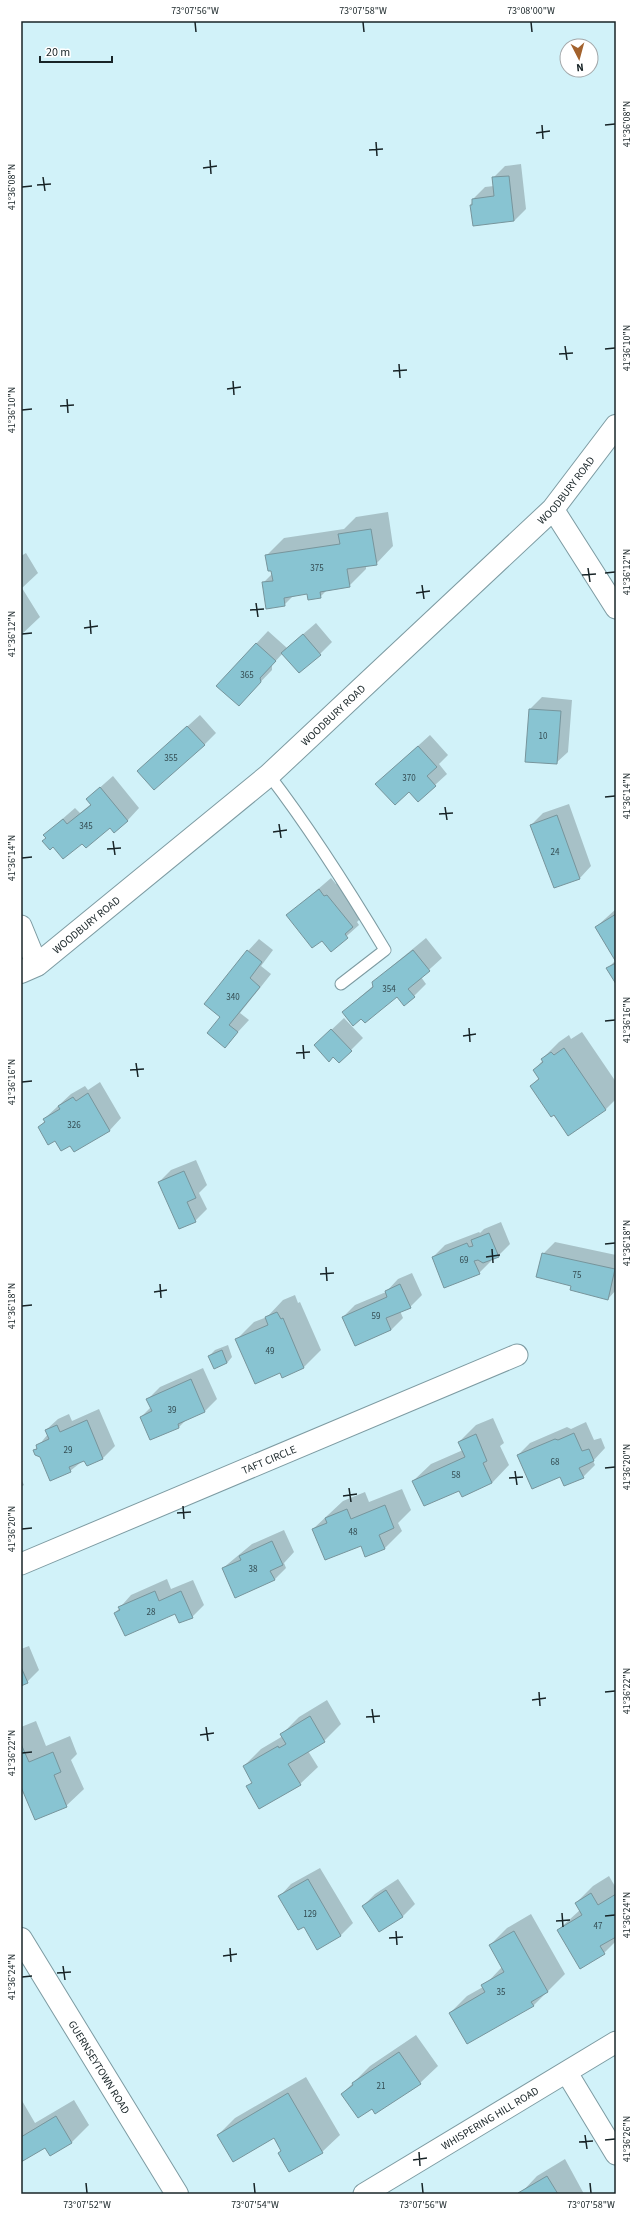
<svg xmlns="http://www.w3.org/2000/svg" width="637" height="2215" font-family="'Source Sans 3',sans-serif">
<rect width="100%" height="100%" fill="#d1f2f9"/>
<path fill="#0003" d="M521 164 526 209 514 221 471 205 473 199 485 187 494 186 493 178 505 166Z
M388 512 393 546 376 564 366 565V569L349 586 328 589 320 597 308 593 294 595 284 605 263 583 273 573 267 555 284 538 344 529 356 517Z
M26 553 38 573 22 588 40 617 21 635V556Z
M316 623 332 642 320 654 283 653 272 665V670L250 693 217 686 268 631 287 648Z
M542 697 572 700 568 752 556 763 526 761 530 709Z
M200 715 216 733 204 745 138 771Z
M430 735 448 755 439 764 447 774 435 785 409 791 376 784Z
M113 776 139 808 128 820 114 831 110 827 82 842 47 838 44 835 75 808 80 813 91 804 87 799Z
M569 804 591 866 580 878 531 825 543 813Z
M331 878 336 884H339L364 915 357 922 359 925 331 950 322 939 288 915Z
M616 909V982L608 968 616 960 596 927Z
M426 938 442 958 421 977 426 984 414 996 404 1005 397 996 343 1012 374 985 373 983 386 971Z
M259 939 273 950 261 966 271 974 240 1013 249 1020 225 1046 221 1017 248 951Z
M344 1018 363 1038 339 1062 333 1056 327 1034Z
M582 1032 616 1082V1099L606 1109 568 1134 531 1086 539 1078 534 1070 543 1060 542 1059 559 1042 569 1035 571 1039Z
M100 1082 121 1118 110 1130 74 1151 70 1145 56 1139 39 1127 45 1121 44 1119 71 1094 85 1086 88 1090Z
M196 1160 207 1185 199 1193 207 1209 195 1221 159 1182 171 1170Z
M501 1222 510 1244 498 1256 490 1259 491 1261 479 1273 433 1257 445 1245 479 1232 480 1233 484 1229Z
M555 1242 616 1255V1290L608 1299 572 1285 543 1254Z
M412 1273 422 1295 410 1307 400 1311 403 1318 391 1330 356 1345 343 1317 355 1305 386 1292 398 1279Z
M295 1295 298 1303 300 1302 321 1350 304 1367 282 1377 280 1372 237 1339 254 1322 267 1317 283 1300Z
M228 1345 232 1357 227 1363 209 1356 215 1350Z
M203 1368 217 1399 205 1411 187 1419 179 1427 151 1439 141 1417 151 1407 148 1399 160 1387Z
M99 1409 115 1446 103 1458 87 1464 85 1459 70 1471 40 1456 34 1451 48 1434 46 1430 58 1419 69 1414 72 1421Z
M493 1418 504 1443 500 1446 509 1465 492 1483 413 1481 431 1464 463 1450 459 1442 476 1425Z
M586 1422 594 1440 601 1438 605 1448 593 1461 595 1465 583 1477 561 1476 518 1455 530 1443 567 1427 571 1429Z
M21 1479 24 1485 21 1487Z
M402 1489 411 1510 398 1523 402 1531 385 1548 361 1544 313 1529 343 1501 365 1492 369 1502Z
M284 1530 294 1552 284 1563 286 1568 274 1580 223 1568 252 1544Z
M167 1579 171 1589 193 1580 204 1605 192 1617 176 1613H115L131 1595Z
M29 1646 39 1670 27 1682 21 1685V1649Z
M327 1700 341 1724 324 1741 308 1751 318 1767 300 1784 260 1808 247 1787 253 1781 244 1766 261 1749 283 1736 282 1734 299 1717Z
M36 1721 46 1746 70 1736 77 1754 71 1760 84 1789 66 1806 21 1784V1727Z
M320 1868 353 1923 341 1935 318 1948 304 1926 280 1896 291 1884Z
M609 1876 616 1888V1941L604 1953 558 1930 580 1910 576 1903 593 1886Z
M398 1879 415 1904 403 1916 379 1931 363 1906 375 1894Z
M531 1914 565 1974 533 2006 450 2013 467 1996 483 1987 502 1967 490 1945 507 1928Z
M416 2035 438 2066 420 2083 375 2112 372 2108 342 2094 370 2066Z
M306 2077 340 2135 322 2152 289 2171 282 2151 274 2137 218 2135 235 2118Z
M21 2099 35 2123 74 2100 89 2125 72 2142 50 2155 45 2147 21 2161Z
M565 2159 584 2194H520L537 2176Z"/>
<path fill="#88c4d2" stroke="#77959c" d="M509 176 514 221 473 226 470 205H472V199L494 196 492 177Z
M371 529 377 565 347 569 350 587 320 592 321 598 308 600 307 594 284 598 285 606 266 609 262 582 273 581 271 571H268L265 555 340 544 338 534Z
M303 634 321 655 299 673 281 653Z
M256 643 276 661 260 678 261 682 239 706 216 686Z
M529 709 561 711 557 764 525 762Z
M187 726 205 745 154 790 137 771Z
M418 746 437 767 427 776 436 786 418 802 409 792 395 805 375 784Z
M100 787 128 821 114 833 110 828 86 848 82 844 63 859 53 847 50 850 42 841 46 838 43 835 63 819 67 824 91 805 86 799Z
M557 815 580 879 554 888 530 825Z
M319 889 324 896 327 895 353 927 345 934 348 938 331 952 322 941 312 948 286 915Z
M616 914V962L595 927Z
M247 950 262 962 250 978 260 987 229 1025 238 1032 225 1048 207 1033 220 1017 204 1004Z
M413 950 430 971 408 989 415 997 404 1006 397 997 365 1023 361 1019 353 1026 342 1012 373 987 372 982Z
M616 963V984L606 968Z
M331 1029 352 1051 339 1063 333 1057 329 1062 314 1045Z
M564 1048 606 1110 568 1136 554 1115 551 1117 530 1086 539 1079 533 1070 543 1062 541 1059 551 1052 554 1055Z
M88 1093 110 1131 74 1152 70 1146 61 1151 55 1141 48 1145 38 1127 45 1122 43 1119 60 1109 58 1106 73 1097 76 1101Z
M184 1171 196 1198 187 1202 196 1222 179 1229 158 1182Z
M489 1233 499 1257 483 1263 478 1260 474 1261 480 1274 444 1288 432 1257 467 1243 469 1247 473 1246 471 1240Z
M542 1253 615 1269 608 1300 570 1290 571 1286 536 1277Z
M400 1284 411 1308 386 1318 391 1330 355 1346 342 1317 387 1297 385 1291Z
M277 1312 281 1319 283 1318 304 1368 282 1378 280 1373 255 1384 235 1339 268 1325 265 1317Z
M222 1350 227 1363 214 1369 208 1356Z
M191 1379 205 1412 178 1424 179 1428 150 1440 140 1417 152 1411 146 1399Z
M87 1420 103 1459 87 1466 84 1461 69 1467 71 1472 50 1481 40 1457 35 1455 33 1450 37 1449 36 1445 49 1439 45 1430 57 1425 60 1432Z
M574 1433 582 1451 589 1449 594 1461 579 1468 584 1478 564 1486 560 1477 532 1489 517 1455 555 1439 558 1440Z
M476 1434 487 1461 483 1463 492 1483 462 1497 459 1491 424 1506 412 1481 465 1457 458 1442Z
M385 1505 394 1528 379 1535 385 1549 365 1557 361 1546 325 1560 312 1529 327 1523 325 1518 347 1509 351 1519Z
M272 1541 283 1565 270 1571 275 1580 235 1598 222 1568 241 1560 239 1556Z
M155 1591 159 1601 181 1591 193 1618 179 1623 175 1614 125 1636 114 1613 120 1610 118 1607Z
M21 1667 28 1683 21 1686Z
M310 1716 325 1742 288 1764 301 1785 259 1809 246 1786 252 1783 243 1766 278 1746 279 1748 286 1744 280 1734Z
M21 1744 29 1762 53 1752 61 1772 54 1775 67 1807 35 1820 21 1787Z
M308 1879 341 1936 317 1950 304 1927 298 1930 278 1896Z
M386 1890 403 1917 379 1932 362 1906Z
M591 1893 598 1905 616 1894V1937L600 1946 605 1954 580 1969 557 1930 582 1915 575 1903Z
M514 1931 548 1992 531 2002 534 2006 467 2044 449 2013 485 1992 481 1985 504 1972 489 1945Z
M399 2052 421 2084 375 2114 372 2109 358 2118 341 2094 353 2085 352 2083Z
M288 2093 323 2153 289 2172 278 2153 281 2151 274 2138 233 2162 217 2135Z
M56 2116 72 2143 50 2156 45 2148 21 2162V2137Z
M547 2176 558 2194H519L518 2193Z"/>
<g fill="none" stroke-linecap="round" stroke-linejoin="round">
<g stroke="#7d9ba2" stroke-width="13">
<path id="service" d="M269 775C312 831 349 890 385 950L341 984"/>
</g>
<g stroke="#7d9ba2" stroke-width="23">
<g id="minor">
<path d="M553 509 616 608"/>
<path d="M21 926 37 965"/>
<path id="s1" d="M21 1564 517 1355"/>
<path d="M567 2073 616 2154"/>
<path id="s2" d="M364 2194 616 2042"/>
</g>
</g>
<g stroke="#7d9ba2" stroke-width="24">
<g id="tertiary">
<path id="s3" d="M21 1939 177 2194"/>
</g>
</g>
<g stroke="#7d9ba2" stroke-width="24">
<g id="primary">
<path id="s4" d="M21 972 37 965 269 775 553 509 616 426"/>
</g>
</g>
<use href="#service" stroke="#fff" stroke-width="11"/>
<use href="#minor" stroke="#fff" stroke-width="21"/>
<use href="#tertiary" stroke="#fff" stroke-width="22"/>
<use href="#primary" stroke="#fff" stroke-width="22"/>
</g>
<path fill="none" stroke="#182427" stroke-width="1.5" d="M195 22 196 32M363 22 364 32M531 22 532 32M542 125 543 139M605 125 615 124M536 133 550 131M376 142 377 156M369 150 383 149M210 160 211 174M203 168 217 166M43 177 45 191M37 185 51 184M22 187 32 186M565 346 567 360M605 349 615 348M559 354 573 353M399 364 400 378M393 371 407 370M233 381 234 395M227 389 241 387M67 399 68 413M60 406 74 405M22 410 32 409M588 568 590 582M605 573 615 572M582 575 596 574M422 585 424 599M416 593 430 591M256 603 258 617M250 610 264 609M90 620 91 634M84 628 98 626M22 634 32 633M605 797 615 796M445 807 447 820M439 814 453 813M279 824 281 838M273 832 287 830M113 841 115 855M107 849 121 848M22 858 32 857M605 1021 615 1020M469 1028 470 1042M463 1036 476 1034M303 1045 304 1059M296 1053 310 1052M136 1063 138 1077M130 1070 144 1069M22 1082 32 1081M605 1244 615 1243M492 1249 493 1263M486 1257 500 1255M326 1267 327 1281M320 1274 334 1273M160 1284 161 1298M154 1292 167 1290M22 1306 32 1305M605 1468 615 1467M515 1471 517 1485M509 1478 523 1477M349 1488 351 1502M343 1496 357 1494M183 1506 184 1519M177 1513 191 1512M22 1529 32 1528M539 1692 540 1706M605 1692 615 1691M532 1700 546 1698M372 1709 374 1723M366 1717 380 1716M206 1727 208 1741M200 1735 214 1733M22 1753 32 1752M562 1913 563 1927M605 1916 615 1915M556 1921 570 1920M396 1931 397 1945M389 1938 403 1937M230 1948 231 1962M223 1956 237 1954M63 1966 65 1980M57 1973 71 1972M22 1977 32 1976M585 2135 587 2149M605 2140 615 2139M579 2142 593 2141M419 2152 420 2166M413 2160 427 2158M86 2183 87 2193M254 2183 255 2193M422 2183 423 2193M590 2183 591 2193"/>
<g text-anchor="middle" stroke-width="3.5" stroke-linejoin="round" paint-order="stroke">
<g font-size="9" fill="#344c52">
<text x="317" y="571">375</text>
<text x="247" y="678">365</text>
<text x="543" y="739">10</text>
<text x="171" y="761">355</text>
<text x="409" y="781">370</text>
<text x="86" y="829">345</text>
<text x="555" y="855">24</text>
<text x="389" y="992">354</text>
<text x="233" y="1000">340</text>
<text x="74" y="1128">326</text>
<text x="464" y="1263">69</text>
<text x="577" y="1278">75</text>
<text x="376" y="1319">59</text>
<text x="270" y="1354">49</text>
<text x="172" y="1413">39</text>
<text x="68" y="1453">29</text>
<text x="555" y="1465">68</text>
<text x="456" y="1478">58</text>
<text x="353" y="1535">48</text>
<text x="253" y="1572">38</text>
<text x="151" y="1615">28</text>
<text x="310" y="1917">129</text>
<text x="598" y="1929">47</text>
<text x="501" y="1995">35</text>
<text x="381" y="2089">21</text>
</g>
<g font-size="11" fill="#182427" stroke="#fff">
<text dy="4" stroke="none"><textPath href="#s4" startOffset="729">WOODBURY ROAD</textPath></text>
<text dy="4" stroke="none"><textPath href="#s4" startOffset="405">WOODBURY ROAD</textPath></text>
<text dy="4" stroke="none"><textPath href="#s4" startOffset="81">WOODBURY ROAD</textPath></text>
<text dy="4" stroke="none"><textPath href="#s1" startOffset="269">TAFT CIRCLE</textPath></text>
<text dy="4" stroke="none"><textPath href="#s3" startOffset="150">GUERNSEYTOWN ROAD</textPath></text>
<text dy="4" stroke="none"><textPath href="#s2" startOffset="147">WHISPERING HILL ROAD</textPath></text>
</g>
</g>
<rect width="637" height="2215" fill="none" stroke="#ffffff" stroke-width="44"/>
<g transform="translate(579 58) rotate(174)"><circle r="19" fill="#ffffff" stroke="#a3a7a9"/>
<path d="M0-3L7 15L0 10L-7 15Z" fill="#a3622d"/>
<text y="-6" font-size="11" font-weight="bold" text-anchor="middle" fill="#182427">N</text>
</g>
<path d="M40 56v6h72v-6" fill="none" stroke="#182427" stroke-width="2"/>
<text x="46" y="56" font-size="12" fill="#182427" stroke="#ffffff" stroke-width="3" paint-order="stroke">20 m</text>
<rect x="22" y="22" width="593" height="2171" fill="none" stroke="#182427" stroke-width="1.5"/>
<g font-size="10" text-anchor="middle" fill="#182427">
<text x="195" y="14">73°07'56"W</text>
<text x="363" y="14">73°07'58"W</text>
<text x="531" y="14">73°08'00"W</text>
<text transform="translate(626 124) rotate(-90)" y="4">41°36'08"N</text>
<text transform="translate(11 187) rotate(-90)" y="4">41°36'08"N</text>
<text transform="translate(626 348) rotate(-90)" y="4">41°36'10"N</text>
<text transform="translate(11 410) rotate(-90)" y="4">41°36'10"N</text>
<text transform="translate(626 572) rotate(-90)" y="4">41°36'12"N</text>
<text transform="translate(11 634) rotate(-90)" y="4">41°36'12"N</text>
<text transform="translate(626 796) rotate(-90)" y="4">41°36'14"N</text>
<text transform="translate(11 858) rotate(-90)" y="4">41°36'14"N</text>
<text transform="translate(626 1020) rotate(-90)" y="4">41°36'16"N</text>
<text transform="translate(11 1082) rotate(-90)" y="4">41°36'16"N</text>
<text transform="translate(626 1243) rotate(-90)" y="4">41°36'18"N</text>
<text transform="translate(11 1306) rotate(-90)" y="4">41°36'18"N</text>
<text transform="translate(626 1467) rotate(-90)" y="4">41°36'20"N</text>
<text transform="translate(11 1529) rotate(-90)" y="4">41°36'20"N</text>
<text transform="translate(626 1691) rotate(-90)" y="4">41°36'22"N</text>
<text transform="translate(11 1753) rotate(-90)" y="4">41°36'22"N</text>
<text transform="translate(626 1915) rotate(-90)" y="4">41°36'24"N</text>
<text transform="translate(11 1977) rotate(-90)" y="4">41°36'24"N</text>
<text transform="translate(626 2139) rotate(-90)" y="4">41°36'26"N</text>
<text x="87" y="2208">73°07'52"W</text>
<text x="255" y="2208">73°07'54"W</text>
<text x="423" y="2208">73°07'56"W</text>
<text x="591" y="2208">73°07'58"W</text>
</g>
</svg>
